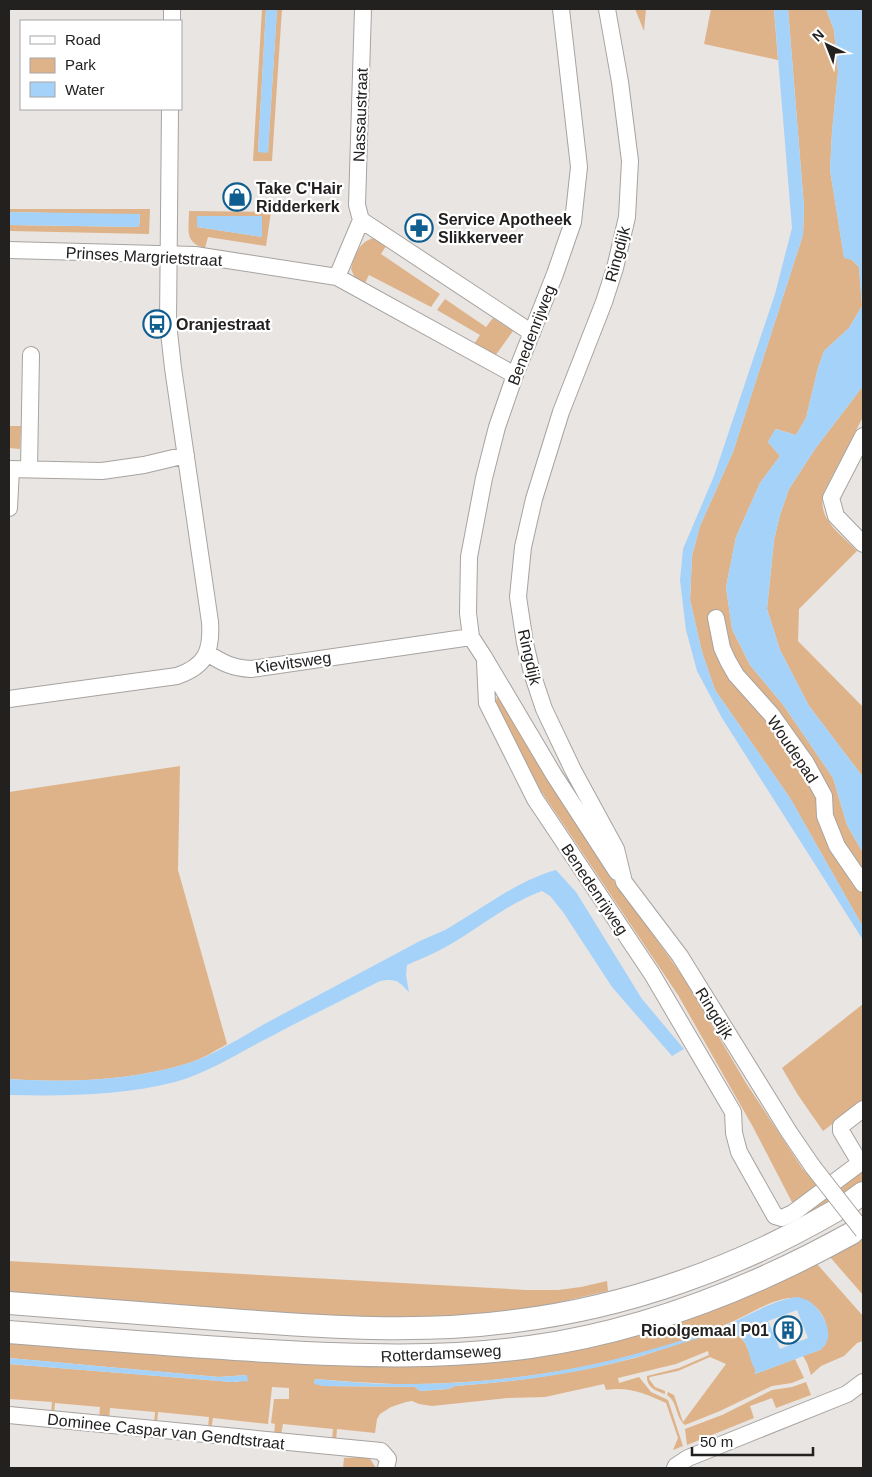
<svg xmlns="http://www.w3.org/2000/svg" width="872" height="1477" font-family="Helvetica,sans-serif">
<rect width="100%" height="100%" fill="#e9e5e2"/>
<path fill="#deb389" fill-rule="evenodd" d="M262 9H266L258 151 268 152 277 9H282L272 161H253Z
M635 9H646L644 31Z
M711 9H774L778 60 704 44Z
M788 9H826L834 30 838 72 832 132 830 170 844 257 852 260 859 267 862 306 849 328 824 351 818 368 806 418 796 435 776 429 768 442 780 456 760 483 736 537 726 587 732 629 750 665 784 706 833 778 847 825 863 853V879L842 846 833 827 825 792 806 760 823 803 832 843 863 890V927L790 798 715 690 702 652 690 600 692 556 700 526 733 452 803 235 804 207Z
M9 209H150L149 234 10 231 9 238V225L139 227 140 215 9 212Z
M189 211 271 212 266 246 208 237 205 248C184 243 189 229 189 211ZM197 216H262V237L197 227Z
M373 238 381 239 388 243 381 254 440 294 431 307 369 275 364 285 354 276 351 269C355 255 358 243 373 238Z
M445 299 486 327 493 318 513 331 495 356 474 344 480 335 437 310Z
M863 386V417L824 492C816 519 840 533 857 551L799 609 798 641 863 707V777L809 706 780 650 767 609 774 540 780 515 789 489 815 449Z
M9 426H21L20 449 9 448Z
M497 697 508 708 610 875 684 978 746 1083 802 1168 820 1188 794 1206 753 1127 678 995 541 791 495 704Z
M180 766 178 870 227 1044C215 1051 202 1059 189 1063 131 1081 69 1083 9 1079V792Z
M863 1004V1101L823 1131 798 1095 782 1068Z
M863 1165V1183L801 1220 798 1215Z
M863 1237V1295L830 1257Z
M9 1261 526 1290H558L581 1287 607 1281 608 1291 525 1310 399 1320 9 1296Z
M817 1264 863 1316V1341L857 1343 844 1356 821 1366 811 1375 807 1363 803 1356 820 1350 825 1345C834 1326 818 1300 797 1298 775 1296 747 1316 727 1324 698 1336 667 1346 637 1354 563 1375 471 1385 394 1384 368 1383 341 1381 315 1379L314 1383 324 1386 415 1387 420 1391 448 1389 455 1386C516 1382 577 1373 635 1358 658 1352 711 1329 730 1333 750 1336 748 1358 756 1371L755 1374 795 1359 804 1378 792 1383 772 1386 720 1411 685 1425C675 1417 678 1402 667 1395L668 1392 674 1395 683 1422 726 1364 710 1357 678 1371 650 1377 649 1379 655 1387 665 1391V1394C656 1391 646 1387 647 1376L679 1368 709 1355 708 1351 676 1364 618 1378 619 1383 639 1377 651 1392 668 1400 683 1446 673 1450 678 1438 666 1403C646 1394 629 1386 606 1390L604 1384 545 1397 508 1398 432 1406 419 1404 412 1401 406 1402 391 1407 380 1414 377 1419 375 1433 337 1429 336 1441 332 1440 333 1429 283 1424 281 1435H274L275 1424 271 1423 274 1399H289V1388L272 1387 268 1424 213 1418 211 1429 208 1428 209 1417 158 1412 157 1424 154 1423 155 1412 110 1408 109 1419 99 1418 100 1407 55 1403 54 1414H51L52 1402 9 1399V1364L232 1382H238L247 1375 219 1377 9 1358V1340L480 1361Z
M806 1382 811 1395 776 1408 772 1398 750 1406 754 1418 687 1445 685 1429 722 1415 772 1390 792 1387Z
M364 1457 370 1459 376 1468H343L344 1458Z"/>
<path fill="#a5d2f9" fill-rule="evenodd" d="M266 9H277L268 153 258 152Z
M774 9H788L804 207 803 235 733 452 700 526 692 556 690 600 702 652 715 690 790 798 863 927V940L722 718 697 671 686 630 680 580 683 549 714 476 775 294 792 228Z
M826 9H863V386L815 449 789 489 780 515 774 540 767 609 780 650 809 706 863 777V853L847 825 833 778 784 706 750 665 732 629 726 587 736 537 760 483 780 456 768 442 775 429 796 435 806 418 818 368 824 351 849 328 862 306 859 267 852 260 844 258 830 170 832 132 838 72 834 30Z
M9 212 140 214 139 227 9 225Z
M197 216H262V237L197 227Z
M556 870 576 892 642 999 684 1049 672 1056 612 987 563 912 550 896 542 891C511 902 484 924 456 941 440 951 423 958 407 965L406 975 409 992C398 981 397 978 380 981 343 1000 305 1018 268 1038 238 1053 208 1073 175 1082 121 1096 64 1096 9 1095V1079C69 1083 131 1081 189 1063 214 1055 246 1034 270 1021 320 994 370 968 420 941 428 937 437 934 445 930 481 910 516 881 556 870Z
M799 1297C803 1299 807 1299 810 1302 823 1311 838 1338 820 1350L755 1374 754 1373 756 1371C744 1350 752 1330 717 1333 683 1342 649 1355 614 1363 563 1376 509 1382 455 1386L448 1389 420 1391 415 1387 324 1386 314 1384 315 1379C341 1381 368 1384 394 1384 476 1385 568 1374 646 1351 674 1343 702 1335 729 1324 752 1314 774 1299 799 1297ZM797 1310 808 1338 780 1349 768 1321Z
M9 1358 219 1377 247 1375 248 1381 232 1382 9 1364Z"/>
<g fill="none" stroke-linecap="round" stroke-linejoin="round">
<g stroke="#a7a3a0" stroke-width="18">
<path id="minor" d="M561 9 579 167 573 222 555 274 515 375 497 427 484 478 469 557 468 613 471 637 484 657 554 775 617 872
M607 9 620 82 630 161 627 217 615 268 604 302 561 412 534 499 523 547 518 597 525 643 532 673 544 709 573 770 616 849 624 882 680 956 789 1132 813 1167
M172 21V9
M361 220 357 205 363 9
M9 250 195 255 337 277 515 375
M337 277 361 220 532 333
M863 436 831 498 836 516 863 544
M9 469 102 471 144 465 186 455
M29 469 31 355
M9 508 11 469
M716 618 722 648 728 661 736 675 771 714 806 763 824 796 825 816 837 846 863 884
M207 653C223 663 232 668 251 669L471 637
M485 662 487 703 535 799 652 974 733 1112 734 1133 739 1152 775 1216 782 1218 793 1213 860 1163 841 1131V1126L863 1109
M9 699 177 676C206 666 212 651 210 622L173 368 168 323 170 109
M9 1415 381 1451 388 1459 386 1468
M675 1468 676 1466 688 1458 847 1394 863 1382"/>
</g>
<g stroke="#a7a3a0" stroke-width="24">
<path id="secondary" d="M852 1201 863 1193
M9 1303C82 1309 156 1314 230 1320 324 1327 421 1334 515 1321 627 1307 737 1268 835 1211
M9 1332C96 1339 182 1346 269 1351 356 1356 443 1359 530 1347 645 1331 751 1289 852 1233"/>
</g>
<use href="#minor" stroke="#fff" stroke-width="16"/>
<use href="#secondary" stroke="#fff" stroke-width="22"/>
<g stroke="#a7a3a0" stroke-width="18" stroke-linecap="butt">
<path id="minor-bridge" d="M813 1167 863 1231"/>
</g>
<use href="#minor-bridge" stroke="#fff" stroke-width="16"/>
</g>
<defs>
<g id="shop-ring" transform="scale(1.4375)"><circle r="9.5" fill="#fff" stroke="#105e90" stroke-width="1.5"/><path d="M-5-2.5h2.3a2.7 3.5 0 0 1 5.4 0H5L5.5 6h-11ZM-1.5-2.5h3a1.5 2.3 0 0 0-3 0Z" fill="#105e90"/></g>
<g id="pharmacy-ring" transform="scale(1.4375)"><circle r="9.5" fill="#fff" stroke="#105e90" stroke-width="1.5"/><path d="M-2-6h4v4h4v4h-4v4h-4v-4h-4v-4h4Z" fill="#105e90"/></g>
<g id="bus-ring" transform="scale(1.4375)"><circle r="9.5" fill="#fff" stroke="#105e90" stroke-width="1.5"/><path d="M-5-6H5V4H4V6H2V4H-2V6H-4V4H-5ZM-3.5-4V0h7V-4ZM-3.5 1.2v1.5H-2V1.2ZM2 1.2v1.5H3.5V1.2Z" fill="#105e90"/></g>
<g id="building-ring" transform="scale(1.4375)"><circle r="9.5" fill="#fff" stroke="#105e90" stroke-width="1.5"/><path d="M-4-6H4V6H1V3H-1V6H-4ZM-2.5-4.3h1.7v1.8h-1.7ZM.8-4.3h1.7v1.8H.8ZM-2.5-1h1.7V.8h-1.7ZM.8-1h1.7V.8H.8Z" fill="#105e90"/></g>
</defs>
<g fill-rule="evenodd">
<use href="#shop-ring" x="237" y="197"/>
<use href="#pharmacy-ring" x="419" y="228"/>
<use href="#bus-ring" x="157" y="324"/>
<use href="#building-ring" x="788" y="1330"/>
</g>
<g text-anchor="middle" stroke-width="4.5" stroke-linejoin="round" paint-order="stroke">
<g font-size="16" fill="#232120" stroke="#fff">
<text transform="translate(360 115) rotate(-88)" y="6">Nassaustraat</text>
<text transform="translate(617 254) rotate(-75)" y="6">Ringdijk</text>
<text transform="translate(144 256) rotate(3)" y="6">Prinses Margrietstraat</text>
<text transform="translate(531 335) rotate(-69)" y="6">Benedenrijweg</text>
<text transform="translate(530 657) rotate(77)" y="6">Ringdijk</text>
<text transform="translate(293 662) rotate(-8)" y="6">Kievitsweg</text>
<text transform="translate(793 749) rotate(56)" y="6">Woudepad</text>
<text transform="translate(595 889) rotate(56)" y="6">Benedenrijweg</text>
<text transform="translate(715 1013) rotate(58)" y="6">Ringdijk</text>
<text transform="translate(441 1353) rotate(-3)" y="6">Rotterdamseweg</text>
<text transform="translate(166 1431) rotate(6)" y="6">Dominee Caspar van Gendtstraat</text>
</g>
<g font-size="16" font-weight="bold" fill="#232120" stroke="#fff" text-anchor="start">
<text x="256" y="194">Take C'Hair<tspan x="256" dy="18">Ridderkerk</tspan></text>
<text x="438" y="225">Service Apotheek<tspan x="438" dy="18">Slikkerveer</tspan></text>
<text x="176" y="330">Oranjestraat</text>
<text x="769" y="1336" text-anchor="end">Rioolgemaal P01</text>
</g>
</g>
<rect width="872" height="1477" fill="none" stroke="#232120" stroke-width="20"/>
<rect x="20" y="20" width="162" height="90" fill="#ffffff" stroke="#a7a6a6"/>
<rect x="30" y="36" width="25" height="8" fill="#ffffff" stroke="#a7a6a6"/>
<text x="65" y="45" font-size="15" fill="#232120">Road</text>
<rect x="30" y="58" width="25" height="15" fill="#deb389" stroke="#a7a6a6"/>
<text x="65" y="70" font-size="15" fill="#232120">Park</text>
<rect x="30" y="82" width="25" height="15" fill="#a5d2f9" stroke="#a7a6a6"/>
<text x="65" y="95" font-size="15" fill="#232120">Water</text>
<g transform="translate(827 45) rotate(317)" stroke="#ffffff" stroke-width="4" paint-order="stroke">
<path d="M0-4L9 19L0 12L-9 19Z" fill="#232120"/>
<text y="-8" font-size="14" font-weight="bold" text-anchor="middle" fill="#232120">N</text>
</g>
<path d="M692 1447v8h121v-8" fill="none" stroke="#232120" stroke-width="2.5"/>
<text x="700" y="1447" font-size="15" fill="#232120" stroke="#ffffff" stroke-width="4" paint-order="stroke">50 m</text>
</svg>
